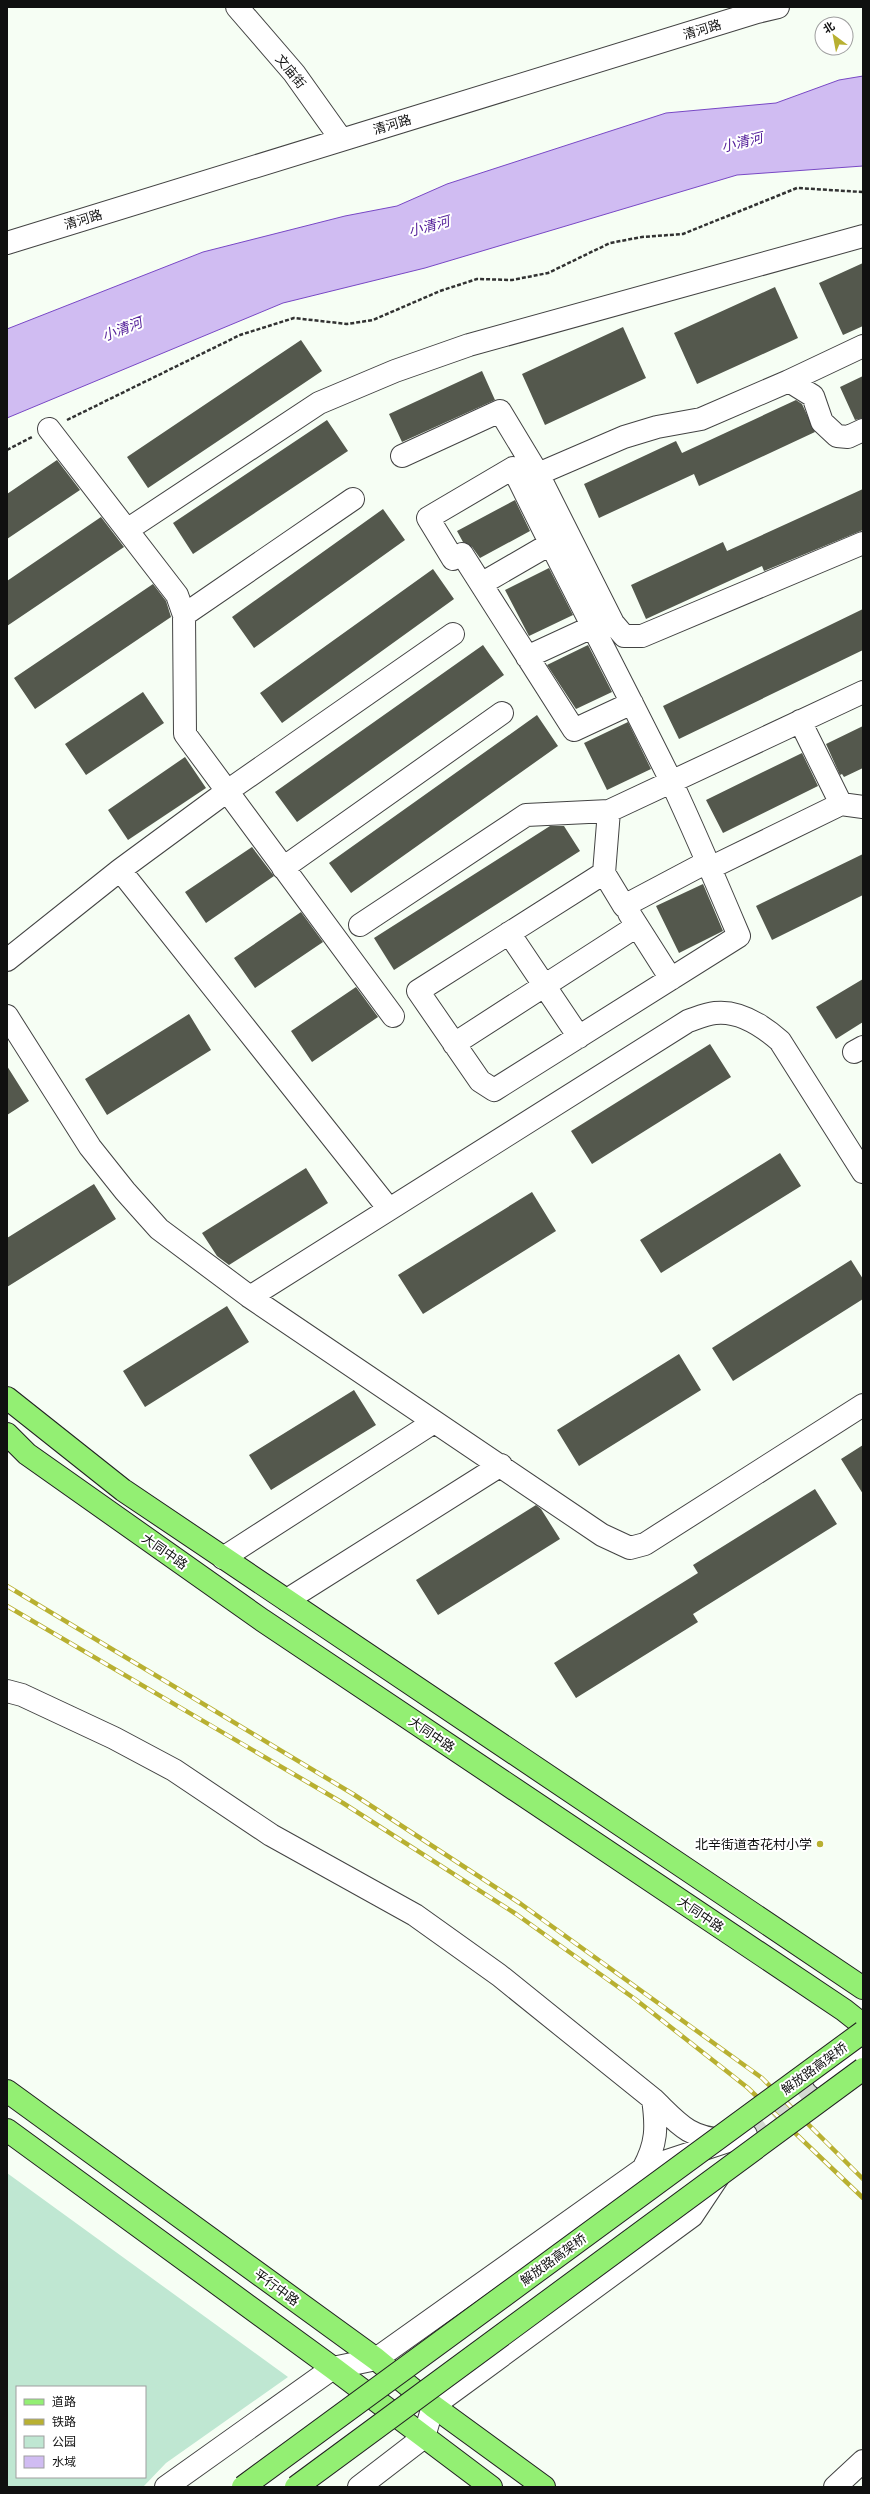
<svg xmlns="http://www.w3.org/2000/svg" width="870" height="2494" font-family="Literata,'Noto Sans SC',serif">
<rect width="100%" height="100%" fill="#f6fef4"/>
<path fill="#bfe7d2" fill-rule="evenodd" d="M7 2173 288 2377 166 2463 143 2487H7ZM17 2387H145V2477H17Z"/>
<path fill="#d0bcf2" stroke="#7848c5" d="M863 76V166L737 175 425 268 283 303 7 418V329L203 252 345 216 397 206 447 184 666 113 776 103 839 80Z"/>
<path fill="#54584d" d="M863 263V326L843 335 819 283Z
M775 287 798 338 697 384 674 333Z
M623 327 646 378 545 425 522 374Z
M301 340 322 371 148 488 127 457Z
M482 371 495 400 402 442 389 414Z
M863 376V418L855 420 840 387Z
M796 400 802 404 815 432 699 486 694 474 599 518 584 484 676 441 682 453Z
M327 420 348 451 193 554 173 523Z
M57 460 80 490 7 539V494Z
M863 489V530L764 571 762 566 646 619 631 585 723 542 727 551Z
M515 500 530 531 480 558 472 547 463 542 457 531Z
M383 509 405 540 254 648 232 617Z
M101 517 124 547 7 626V581Z
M549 568 573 615 529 636 505 590Z
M433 569 454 599 282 723 260 693Z
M153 584 166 601 171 617 35 709 14 678Z
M863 609V650L679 739 663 706Z
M483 645 504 675 297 822 275 792Z
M588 645 612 692 576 709 547 665Z
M143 692 164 723 86 775 65 744Z
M537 715 558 746 351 893 329 863Z
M628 722 651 769 607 790 584 743Z
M863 726V768L844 777 842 774 840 775 826 744Z
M802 753 818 786 723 833 706 800Z
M185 757 206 788 128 840 108 810Z
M550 826H564L580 851 394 970 374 938Z
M252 847 274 876 206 923 185 892Z
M863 854V895L772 940 756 906Z
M703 884 723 931 679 953 656 906Z
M301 912 323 942 255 988 234 958Z
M863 979V1022L836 1039 816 1007Z
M356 987 378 1017 312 1062 291 1031Z
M189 1014 211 1050 107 1115 85 1079Z
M710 1044 731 1077 592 1164 571 1131Z
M7 1066 29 1101 7 1115Z
M780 1153 801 1186 661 1273 640 1240Z
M306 1168 328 1203 229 1265 217 1256 202 1233Z
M94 1184 116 1219 7 1287V1238Z
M532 1192 556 1231 423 1314 398 1275Z
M851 1260 863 1279V1299L733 1381 712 1348Z
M227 1306 249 1342 145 1407 123 1371Z
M679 1354 701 1390 579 1466 557 1430Z
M354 1390 376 1425 271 1490 249 1455Z
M863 1445V1494L841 1459Z
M815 1489 837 1524 693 1614 698 1622 576 1698 554 1663 698 1573 693 1565Z
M536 1505 541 1509 560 1539 438 1615 416 1580Z"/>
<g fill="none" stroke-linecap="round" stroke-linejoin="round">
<path stroke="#d4dad2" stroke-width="22" stroke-dasharray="22 11" stroke-linecap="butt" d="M746 2135 823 2078"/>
<g stroke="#434343" stroke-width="24">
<path id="minor" d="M237 7 294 73 341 139
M7 243 757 12 778 7
M789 381 863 346
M49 429 177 595 184 615 185 734 393 1016
M863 430 848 437 837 436 822 422 813 396 789 381 701 419 657 427 624 437 538 474 613 623 624 636H642L863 543
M402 456 500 411 538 474
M127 530 319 403 395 371 469 345 863 236
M481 584 550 544
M184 615 353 499
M527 657 592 627
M800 721 841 804
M609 811 604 873 624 906 707 862
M283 868 502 713
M710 868 841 804 863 807
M120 870 389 1209
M604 873 418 991 480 1081 494 1090 739 936C717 884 695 832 671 781 619 676 564 573 513 468L428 518 453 559 462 554 574 730 632 703
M629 913 671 979
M360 925 526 815 609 811 863 692
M509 933 579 1037
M7 960 120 870 226 792 453 634
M7 1016 90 1147 125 1191 159 1229 250 1297 602 1535 630 1548 645 1544 863 1405
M454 1044 637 926
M854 1052 863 1047
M250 1297 688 1021C697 1018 706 1014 715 1013 740 1010 763 1026 780 1041L863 1172
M223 1558 434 1422
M287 1600 501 1465
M7 1691 22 1695 114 1738 174 1770 271 1835 415 1915 499 1975 653 2099C657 2127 657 2144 643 2169
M823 2078 863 2048
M653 2099C678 2123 688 2138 724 2140
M166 2487 333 2368 376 2359 643 2169 746 2135
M359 2487 424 2437 433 2406 692 2216 718 2177
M835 2487 863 2461"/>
</g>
<g stroke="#212121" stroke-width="24">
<path id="major" d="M7 1398 123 1490 863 1988
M7 1434 27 1454 262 1620 844 2010 863 2025
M7 2091 376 2359 433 2406 544 2487
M7 2130 333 2368 491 2487"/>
</g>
<path stroke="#323232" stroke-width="2.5" stroke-dasharray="4 2" stroke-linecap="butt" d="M67 420 240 335 294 318 347 324 373 320 440 291 477 279 512 280 548 273 610 243 642 237 683 234 797 188 863 192
M7 450 32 437"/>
<use href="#minor" stroke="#fff" stroke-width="22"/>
<use href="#major" stroke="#93ef73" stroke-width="22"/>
<g stroke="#b8b031" stroke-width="4.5">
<path id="rail" d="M7 1586 353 1794 521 1904 762 2078 863 2179
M7 1606 343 1803 516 1914 635 1999 748 2088 863 2198"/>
</g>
<use href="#rail" stroke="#fff" stroke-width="3" stroke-dasharray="9" stroke-linecap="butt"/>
<g stroke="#212121" stroke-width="24" stroke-linecap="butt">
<path id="major-bridge" d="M243 2487 863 2032
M296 2487 863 2069"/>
</g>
<use href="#major-bridge" stroke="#93ef73" stroke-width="22"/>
</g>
<circle fill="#b8b031" stroke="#fff" stroke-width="1.5" cx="820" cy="1844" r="4"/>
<g text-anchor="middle" stroke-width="4" stroke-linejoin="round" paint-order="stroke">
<g font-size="13" fill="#101010" stroke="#fff">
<text transform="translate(702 29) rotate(-17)" y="5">清河路</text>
<text transform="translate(291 71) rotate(51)" y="5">文庙街</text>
<text transform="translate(392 124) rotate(-17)" y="5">清河路</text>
<text transform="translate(83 219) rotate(-17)" y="5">清河路</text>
<text transform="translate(165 1551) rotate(35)" y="5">大同中路</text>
<text transform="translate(432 1734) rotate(34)" y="5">大同中路</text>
<text transform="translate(701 1914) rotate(34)" y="5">大同中路</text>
<text transform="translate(814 2068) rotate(-36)" y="5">解放路高架桥</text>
<text transform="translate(553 2259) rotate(-36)" y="5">解放路高架桥</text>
<text transform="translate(277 2287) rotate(36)" y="5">平行中路</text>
</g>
<g font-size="13" fill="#101010" stroke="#fff" text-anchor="end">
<text x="812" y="1849">北辛街道杏花村小学</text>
</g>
<g font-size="14" font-style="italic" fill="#55219b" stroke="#fff">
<text transform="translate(742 142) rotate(-14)" y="5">小清河</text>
<text transform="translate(429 226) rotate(-15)" y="5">小清河</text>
<text transform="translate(122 329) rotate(-21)" y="5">小清河</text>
</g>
</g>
<rect width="870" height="2494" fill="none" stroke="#101010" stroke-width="16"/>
<rect x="16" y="2386" width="130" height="92" fill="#ffffff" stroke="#9f9f9f"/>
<rect x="24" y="2399" width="20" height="6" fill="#93ef73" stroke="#9f9f9f"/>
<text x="52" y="2406" font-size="12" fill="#101010">道路</text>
<rect x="24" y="2419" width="20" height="6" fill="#b8b031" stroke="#9f9f9f"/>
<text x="52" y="2426" font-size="12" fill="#101010">铁路</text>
<rect x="24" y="2436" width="20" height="12" fill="#bfe7d2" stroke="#9f9f9f"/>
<text x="52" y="2446" font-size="12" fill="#101010">公园</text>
<rect x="24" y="2456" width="20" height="12" fill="#d0bcf2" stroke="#9f9f9f"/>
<text x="52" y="2466" font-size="12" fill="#101010">水域</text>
<g transform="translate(834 36) rotate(328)"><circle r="19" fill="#ffffff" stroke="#9f9f9f"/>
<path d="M0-3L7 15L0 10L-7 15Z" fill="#b8b031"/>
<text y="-6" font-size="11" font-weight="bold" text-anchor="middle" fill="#101010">北</text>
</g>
</svg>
